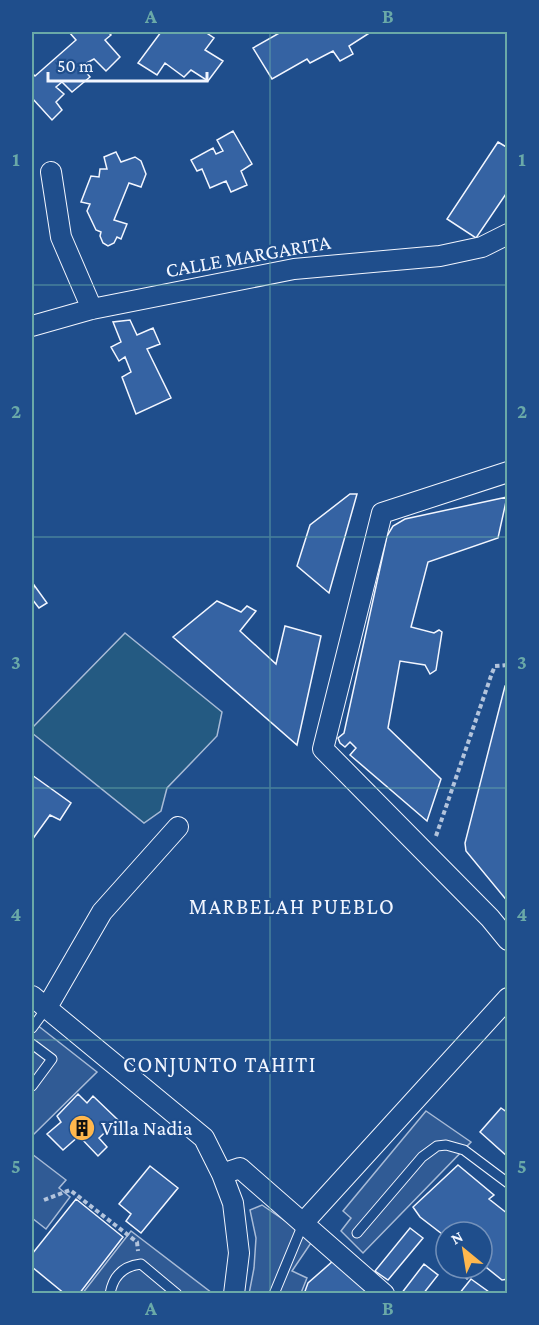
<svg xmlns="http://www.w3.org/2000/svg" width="539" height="1325" font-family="'Crimson Pro',serif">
<rect width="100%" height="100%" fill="#1f4e8c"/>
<path fill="#245a82" stroke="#a8bbd7" stroke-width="1.5" d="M125 633 222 712 217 736 167 788 161 811 144 823 32 733V728Z"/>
<path fill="#305b95" stroke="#a8bbd7" stroke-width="1.5" d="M32 1021 97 1072 32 1136Z
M426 1111 471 1142 363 1253 341 1231 351 1218 343 1211Z
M32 1154 66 1180 59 1188 70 1197 46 1229 32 1218Z
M262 1205 313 1240 292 1271 307 1278 301 1293 249 1294 254 1268 256 1238 250 1210Z
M131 1231 212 1293 82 1294Z"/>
<path fill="#3563a3" stroke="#f2f6ff" stroke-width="1.5" d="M69 32H108L111 35 105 40 120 57 106 71 94 59 81 66 90 77 72 92 62 82 56 87 64 94 56 102 62 110 52 120 32 98V73L35 76 76 40Z
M161 32H205L214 38 205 50 223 61 208 81 191 70 184 77 165 63 157 75 138 63Z
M281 32H371L349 46 353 54 340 61 333 51 310 63 307 59 272 79 253 48Z
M233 131 252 164 241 171 247 185 231 192 226 181 210 188 202 169 197 171 191 160 213 148 216 154 223 151 217 140Z
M498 142 508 148V191L476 238 447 219Z
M116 152 121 162 135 157 141 161 146 174 141 187 129 183 114 220 127 224 121 239 117 237 114 243 108 246 103 243 100 236 101 232 96 230 87 211 90 204 81 202 91 176 99 177 100 169H107L104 157Z
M130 320 137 335 153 328 160 344 147 349 171 398 136 414 122 377 131 372 125 357 119 361 111 347 121 342 113 322Z
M350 494H357L329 593 297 566 310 525Z
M507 497 498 538 428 562 411 627 434 633 439 630 442 632 436 670 430 674 425 665 400 661 388 728 441 779 427 821 350 755 356 748 350 742 345 747 340 743 338 738 344 733 387 536 393 526 405 519Z
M34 585 47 603 39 608 32 599Z
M217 601 241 612 247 606 256 611 240 631 276 664 285 626 321 636 297 745 173 637Z
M505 686H508V902L466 851 465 843Z
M32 775 71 803 60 820 50 815 32 840Z
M78 1094 87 1103 93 1096 118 1120 99 1138 107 1147 98 1156 79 1136 63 1150 47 1134 61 1122 57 1116Z
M501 1108 508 1113V1157L480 1132Z
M458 1165 494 1195 489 1199 508 1214V1279L502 1280 482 1264V1232H446V1237L420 1217 413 1207Z
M150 1166 178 1188 141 1233 126 1221 131 1214 119 1204Z
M76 1199 123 1237 79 1294H65L32 1267V1254Z
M410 1228 423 1238 388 1280 375 1271Z
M333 1261 373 1294H304L308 1283Z
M424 1264 438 1275 423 1294H401Z
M454 1268H477L467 1279Z
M471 1279 489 1292 488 1294H459Z"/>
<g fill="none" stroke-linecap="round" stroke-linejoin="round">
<g stroke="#f2f6ff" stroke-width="11">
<path id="lane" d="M32 1028 46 1009
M32 1044 52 1059 32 1086
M357 1233 422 1157 437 1146 446 1145 464 1150 508 1183
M110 1294C113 1276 123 1266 141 1264L177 1294
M274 1294 303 1224"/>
</g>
<g stroke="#f2f6ff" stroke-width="22">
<path id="street" d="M51 172 61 237 92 309
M32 326 92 309 294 269 440 256 482 247 508 234
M508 472 382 513 323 749 490 918 508 940
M32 996 204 1138 222 1174 233 1203 239 1253 234 1294
M46 1009 102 912 178 827
M222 1174 240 1168 384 1294
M303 1223 508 998"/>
</g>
<path stroke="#b3c4dc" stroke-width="4" stroke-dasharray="4.5 3" stroke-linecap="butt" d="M436 836 492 673 495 666 508 665
M44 1200 70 1190 137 1242 138 1251
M506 1294 508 1292"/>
<use href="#lane" stroke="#1f4e8c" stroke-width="9"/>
<use href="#street" stroke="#1f4e8c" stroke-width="20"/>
</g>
<path fill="none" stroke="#6aa9a8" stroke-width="1.5" stroke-opacity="0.55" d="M270 32V1294M32 285H508M32 537H508M32 788H508M32 1040H508"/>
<defs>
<g id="building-disc" transform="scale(1.35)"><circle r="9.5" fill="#ffb74d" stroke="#1f4e8c"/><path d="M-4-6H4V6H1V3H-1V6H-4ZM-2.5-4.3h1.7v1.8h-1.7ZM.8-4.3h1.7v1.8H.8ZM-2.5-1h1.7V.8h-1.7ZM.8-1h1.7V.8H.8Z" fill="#111"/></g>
</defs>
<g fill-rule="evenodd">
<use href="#building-disc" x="82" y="1128"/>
</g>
<g text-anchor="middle" stroke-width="4.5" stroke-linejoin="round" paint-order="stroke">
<g font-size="21" fill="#f2f6ff" stroke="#1f4e8c">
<text transform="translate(248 256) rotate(-10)" y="7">CALLE MARGARITA</text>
</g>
<g font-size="21" fill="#f2f6ff" stroke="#1f4e8c" text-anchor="start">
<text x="101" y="1135">Villa Nadia</text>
</g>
<g font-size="22" letter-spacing="1.5" fill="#f2f6ff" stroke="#1f4e8c">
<text x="292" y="914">MARBELAH PUEBLO</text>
<text x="220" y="1072">CONJUNTO TAHITI</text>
</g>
</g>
<rect width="539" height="1325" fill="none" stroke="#1f4e8c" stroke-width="66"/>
<g transform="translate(464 1250) rotate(330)"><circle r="28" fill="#1f4e8c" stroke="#7391ba" stroke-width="1.5"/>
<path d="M0-4.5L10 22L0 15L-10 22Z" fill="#ffb74d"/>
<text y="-9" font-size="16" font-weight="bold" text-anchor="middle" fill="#f2f6ff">N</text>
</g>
<path d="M48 72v9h159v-9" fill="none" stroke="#f2f6ff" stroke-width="3"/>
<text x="57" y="72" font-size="18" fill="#f2f6ff" stroke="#1f4e8c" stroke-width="4.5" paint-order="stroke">50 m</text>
<rect x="33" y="33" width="473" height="1259" fill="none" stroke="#6aa9a8" stroke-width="2"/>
<g font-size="20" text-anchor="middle" font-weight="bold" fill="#6aa9a8">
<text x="151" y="23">A</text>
<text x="388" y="23">B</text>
<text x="16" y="166">1</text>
<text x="522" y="166">1</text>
<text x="16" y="418">2</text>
<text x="522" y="418">2</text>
<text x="16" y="669">3</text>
<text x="522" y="669">3</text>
<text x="16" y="921">4</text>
<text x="522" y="921">4</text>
<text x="16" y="1173">5</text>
<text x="522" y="1173">5</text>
<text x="151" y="1315">A</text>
<text x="388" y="1315">B</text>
</g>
</svg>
